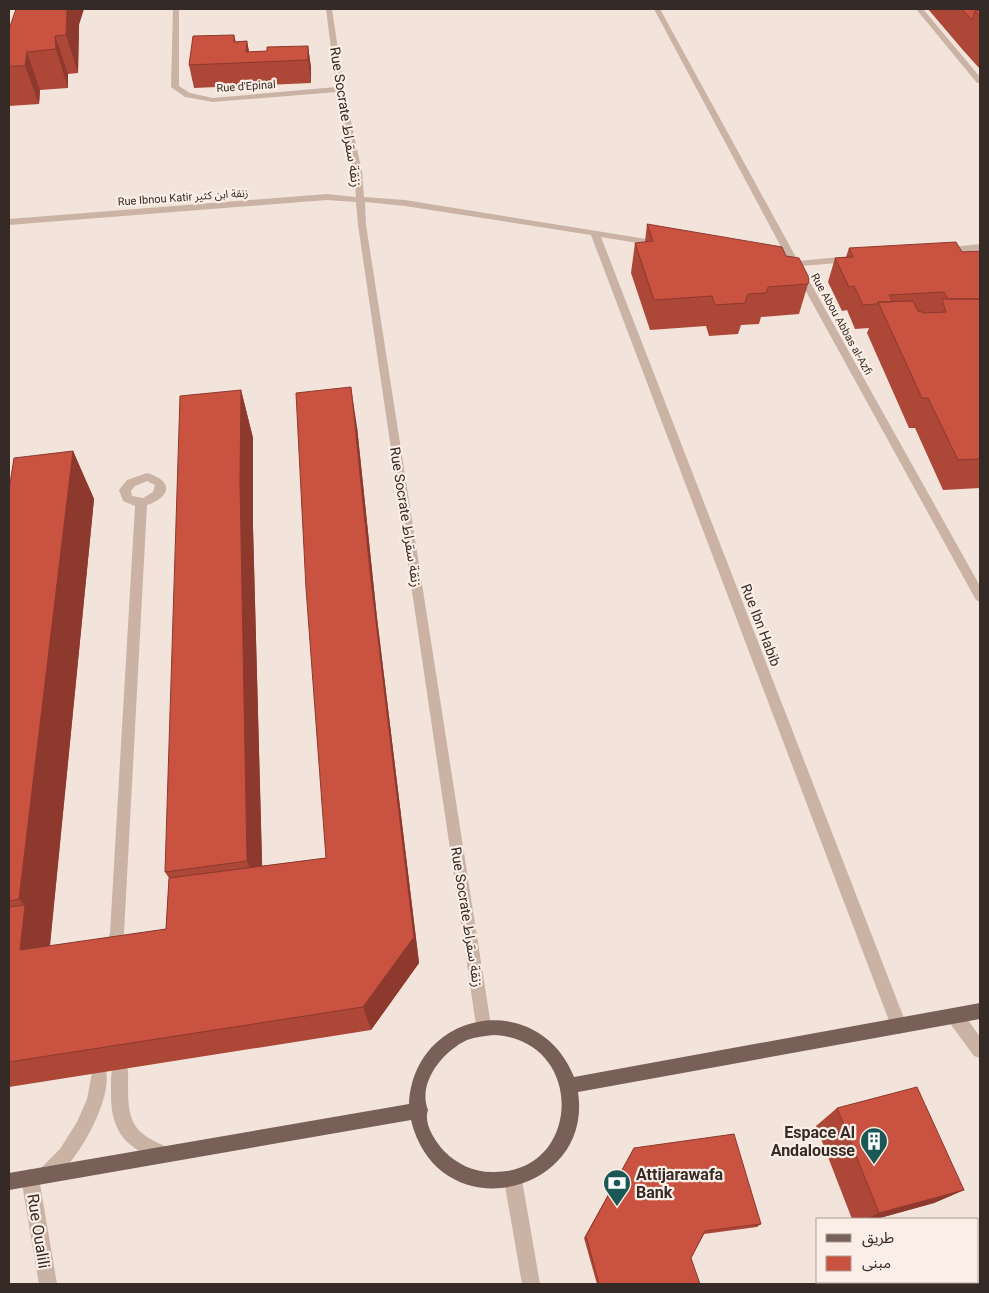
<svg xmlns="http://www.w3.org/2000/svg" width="989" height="1293" font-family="Roboto,'Noto Sans Arabic',sans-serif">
<rect width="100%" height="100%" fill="#f2e4da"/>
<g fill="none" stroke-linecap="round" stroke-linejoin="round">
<path fill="#cab2a5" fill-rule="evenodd" d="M173 9H179V86L190 93 213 98 336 87 326 9H332L344 89 362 172 364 197 405 200 665 242 666 244 662 247 601 237 907 1026 905 1032 899 1034 893 1032 891 1026 591 235 405 206 365 202 366 225 491 1026 489 1032 483 1034 477 1032 358 225 356 202 327 200 9 225V219L327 194 356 197 354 172 337 92 213 102 185 97 171 87Z
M654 9H660L798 261 850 256 855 259 850 262 801 266 980 586V602L976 600 792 266 780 262 782 260H788Z
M916 9H923L980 77V83H977Z
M980 244V250L945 254 940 251 945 248Z
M147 473C174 481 171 497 147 505L124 933 116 958 111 960 106 958 103 953 110 933 135 506 123 501 119 490 127 480ZM147 481 155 485 153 492 143 498 132 496 131 491 135 486Z
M955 1008 961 1010 980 1037V1058L974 1056 949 1022 947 1016 949 1010Z
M120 1061 126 1063C129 1071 128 1078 128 1087 128 1125 135 1134 170 1148L172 1154 170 1160 164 1162C128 1149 111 1135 111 1094 111 1084 110 1073 114 1063Z
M99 1065 105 1067C116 1096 74 1171 47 1183L41 1180 38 1174 41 1168 60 1149 77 1122 87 1099 93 1067Z
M30 1169 36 1172 39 1178 57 1284H39L21 1178 24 1172Z
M513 1171 519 1174 522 1180 540 1284H522L504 1180 507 1174Z"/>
<path fill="#785f57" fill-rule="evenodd" d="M980 1003V1019L578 1092C594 1195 438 1232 411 1120L9 1190V1173L409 1104C414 1009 539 988 574 1077ZM494 1035C587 1040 582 1175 492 1172 473 1172 457 1164 444 1151 435 1141 423 1123 428 1110 417 1083 443 1051 467 1040 476 1037 485 1036 494 1035Z"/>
</g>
<path fill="#ad4738" d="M928 9H980V69L962 49Z
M79 25 78 73 68 74V88L40 90 39 104 9 106V29Z
M234 35 236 42 247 41 249 52 267 51 308 46 311 68V83L194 88 189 65Z
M647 224 786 256 808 284 799 314 761 317 759 324 741 325 738 334 709 336 706 326 650 330 631 273 635 243 645 242Z
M849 248 962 252 980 251V488L943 490 915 428H909L867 333 869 328 855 329 847 310 842 311 828 282 835 258 846 257Z
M241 390 253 438V528L262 866 326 858 357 427 377 618 419 963 371 1030 9 1087V490L73 451 94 499 50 946 166 929 169 878 165 872Z
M837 1108 964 1190 934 1203 876 1219H852L816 1126Z
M634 1148 761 1224 757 1227 704 1234 691 1258 700 1284H597L584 1238Z"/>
<path fill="#8d392e" d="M67 9H84L79 25 78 73 66 35Z
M55 36 68 74V88L56 49Z
M247 41 251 62 246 52Z
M308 46 311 68V83L308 60Z
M27 52 40 90 39 104 25 66Z
M351 387 357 427 377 618 419 963 371 1030 363 1007 371 580Z
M241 390 253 438V528L263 896 247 861 240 481Z
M73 451 94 499 51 933 19 899Z
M25 905 51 933 47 976 20 950Z
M964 1190 934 1203 876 1219H866L879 1213Z"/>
<path fill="#c95241" stroke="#8d392e" d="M16 9H67L66 35 55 36 56 49 27 52 25 66H9V29Z
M962 9H980V10L975 11 972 20Z
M980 10V16L975 11Z
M234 35V42L247 41 246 52 267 51V47L308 46V60L189 65 193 36Z
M647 224 782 247 786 256 799 258 809 278 808 284 768 287 766 293 748 294 745 303 715 305 712 296 654 300 635 243 653 241Z
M956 242 962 252 980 251V299H948L944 292 889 295 893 302H878L877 304 863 305 854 286 849 287 835 258 853 257 849 248Z
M942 299H980V459L958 460 928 398H922L878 302 913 301 918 311 925 313 946 312Z
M351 387 371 580 414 937 363 1007 9 1062V907L25 905 20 950 166 929 169 878 326 858 306 588 296 393Z
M241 390 240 481 247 861 165 872 180 396Z
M73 451 19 899 9 901V490L14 458Z
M917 1087 964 1190 879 1213 837 1108Z
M734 1134 761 1224 705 1231 691 1258 700 1284H599L586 1236 634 1148Z"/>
<defs>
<g id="building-pin" transform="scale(1.4375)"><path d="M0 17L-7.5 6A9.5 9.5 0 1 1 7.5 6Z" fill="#1b5855" stroke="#faeee6"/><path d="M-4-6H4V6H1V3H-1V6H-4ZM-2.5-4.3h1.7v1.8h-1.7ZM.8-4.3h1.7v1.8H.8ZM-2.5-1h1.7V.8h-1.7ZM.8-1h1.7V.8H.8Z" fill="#fff"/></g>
<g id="bank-pin" transform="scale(1.4375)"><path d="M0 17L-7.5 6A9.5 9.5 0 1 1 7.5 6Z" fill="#1b5855" stroke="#faeee6"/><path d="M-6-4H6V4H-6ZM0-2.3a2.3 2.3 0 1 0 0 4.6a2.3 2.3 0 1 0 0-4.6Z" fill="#fff"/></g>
</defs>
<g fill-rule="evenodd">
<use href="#building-pin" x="874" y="1141"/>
<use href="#bank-pin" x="617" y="1183"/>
</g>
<g text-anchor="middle" stroke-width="4.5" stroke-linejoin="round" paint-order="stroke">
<g font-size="11" fill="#362a27" stroke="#faeee6">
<text transform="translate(246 86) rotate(-4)" y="4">Rue d'Epinal</text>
<text transform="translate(183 197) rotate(-4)" y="4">Rue Ibnou Katir زنقة ابن كثير</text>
<text transform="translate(842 324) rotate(61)" y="4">Rue Abou Abbas al-Azfi</text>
</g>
<g font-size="14" fill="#362a27" stroke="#faeee6">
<text transform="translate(346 117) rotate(81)" y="5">Rue Socrate زنقة سقراط</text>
<text transform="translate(406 517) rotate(81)" y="5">Rue Socrate زنقة سقراط</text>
<text transform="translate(761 625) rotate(69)" y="5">Rue Ibn Habib</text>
<text transform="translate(467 917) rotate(81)" y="5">Rue Socrate زنقة سقراط</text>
</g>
<g font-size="16" font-weight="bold" fill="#362a27" stroke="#faeee6" text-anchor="end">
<text x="855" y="1138">Espace Al<tspan x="855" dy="18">Andalousse</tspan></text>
<text x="636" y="1180" text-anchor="start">Attijarawafa<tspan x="636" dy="18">Bank</tspan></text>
</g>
<g font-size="16" fill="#362a27" stroke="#faeee6">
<text transform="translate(39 1231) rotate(81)" y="6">Rue Oualili</text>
</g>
</g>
<rect width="989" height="1293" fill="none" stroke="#362a27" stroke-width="20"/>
<rect x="816" y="1218" width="162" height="65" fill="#faeee6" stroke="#aca09a"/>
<rect x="826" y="1234" width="25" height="8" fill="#785f57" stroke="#aca09a"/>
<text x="862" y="1243" font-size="15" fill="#362a27">طريق</text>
<rect x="826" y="1256" width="25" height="15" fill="#c95241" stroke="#aca09a"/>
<text x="862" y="1268" font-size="15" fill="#362a27">مبنى</text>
</svg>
